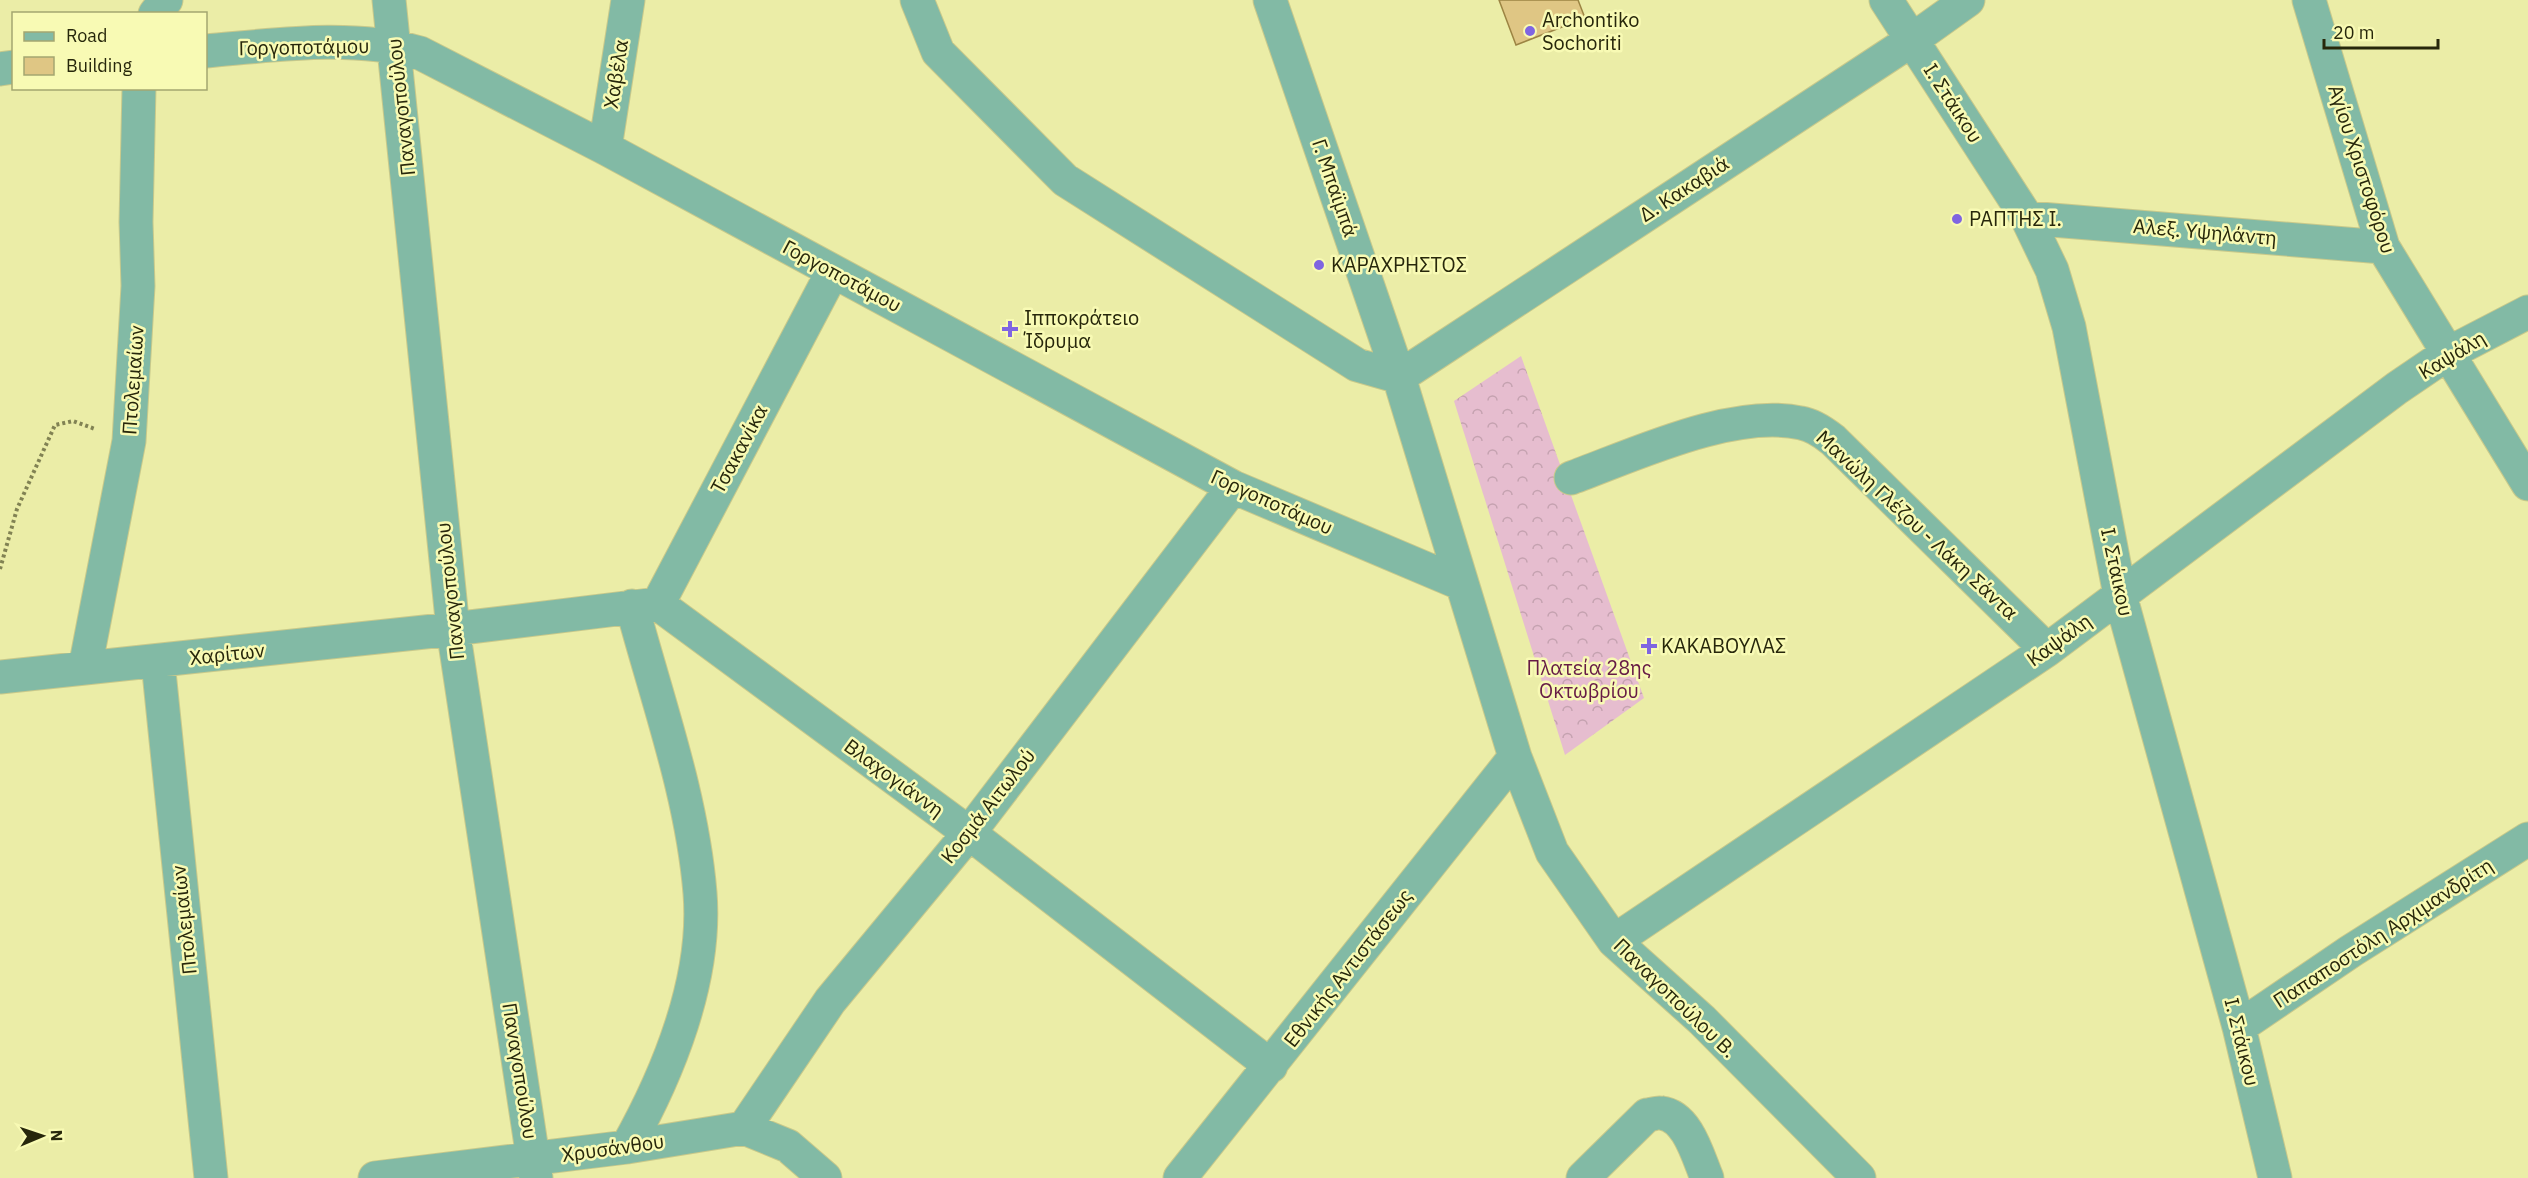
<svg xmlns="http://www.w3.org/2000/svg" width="2528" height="1178" font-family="'IBM Plex Sans',sans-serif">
<defs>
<pattern id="forest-crowns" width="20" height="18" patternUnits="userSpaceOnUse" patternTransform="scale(1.5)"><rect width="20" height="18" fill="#e6bdcf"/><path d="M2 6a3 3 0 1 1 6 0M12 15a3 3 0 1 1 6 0" fill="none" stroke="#c5a2b0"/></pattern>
</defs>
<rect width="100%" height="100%" fill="#ebeda7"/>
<path fill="url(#forest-crowns)" d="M1521 356 1644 698 1565 755 1454 401Z"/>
<path fill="#dfc684" stroke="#9c8443" stroke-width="1.5" d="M1499 0H1578L1585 18 1516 45Z"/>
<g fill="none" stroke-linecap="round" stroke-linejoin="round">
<g stroke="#c8c98b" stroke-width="35">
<path id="minor" d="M389 0 453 629 536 1178
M917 0 938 52 1065 180 1357 365 1399 377
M1270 0 1399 377 1515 757 1552 852 1614 941 1702 1020 1859 1178
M1886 0 2027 218 2052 270 2069 327 2120 595 2239 1027 2275 1178
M2309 0 2383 247 2528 484
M155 14 166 0
M206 51C276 45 351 34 420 53L605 148 1233 487 1462 584
M0 69 14 67
M605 148 628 0
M2027 218 2383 247
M1399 377 1912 40 1968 0
M1571 478C1634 455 1733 408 1801 423 1813 425 1823 432 1833 440L2047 650
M658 604 969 833 1271 1066
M158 662 211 1178
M85 668 129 441 138 286 136 222 139 88
M0 677 453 629 658 604 833 271
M1614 941 2047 650 2397 388 2447 354 2528 312
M2239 1027 2351 951 2528 839
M744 1128 830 1001 969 833 1233 487
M627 1147C668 1074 707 979 700 893 692 795 657 700 632 606
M375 1178 627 1147 744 1128 788 1146 825 1178
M1180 1178 1515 757
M1583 1178 1647 1115C1651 1115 1657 1112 1661 1113 1688 1116 1698 1157 1707 1178"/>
</g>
<path stroke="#818253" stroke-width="4" stroke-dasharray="3 3" stroke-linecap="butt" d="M0 569 17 509 55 425 73 421 95 429"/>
<use href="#minor" stroke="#82baa5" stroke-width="33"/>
</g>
<g fill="#7f65e1" stroke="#f8fab4" stroke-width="2">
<circle cx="1530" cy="31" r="6"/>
<circle cx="1957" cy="219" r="6"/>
<circle cx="1319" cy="265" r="6"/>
<path d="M1007 320h6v6h6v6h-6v6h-6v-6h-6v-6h6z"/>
<path d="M1646 637h6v6h6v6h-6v6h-6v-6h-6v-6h6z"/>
</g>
<g text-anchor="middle" stroke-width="5" stroke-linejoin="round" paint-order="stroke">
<g font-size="20" fill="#27270b" stroke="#f8fab4" text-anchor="start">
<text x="1542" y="27">Archontiko<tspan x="1542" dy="23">Sochoriti</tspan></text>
<text x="1969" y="226">ΡΑΠΤΗΣ Ι.</text>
<text x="1331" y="272">ΚΑΡΑΧΡΗΣΤΟΣ</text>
<text x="1024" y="325">Ιπποκράτειο<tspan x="1024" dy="23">Ίδρυμα</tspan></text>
<text x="1661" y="653">ΚΑΚΑΒΟΥΛΑΣ</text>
</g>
<g font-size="20" fill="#27270b" stroke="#f8fab4">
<text transform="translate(304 47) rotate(-1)" y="7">Γοργοποτάμου</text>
<text transform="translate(616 74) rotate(-81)" y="7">Χαβέλα</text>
<text transform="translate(1953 103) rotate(57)" y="7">Ι. Στάικου</text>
<text transform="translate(401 107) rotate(-96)" y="7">Παναγοπούλου</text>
<text transform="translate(2362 169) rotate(72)" y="7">Αγίου Χριστοφόρου</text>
<text transform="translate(1335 188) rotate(71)" y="7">Γ. Μπαϊμπά</text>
<text transform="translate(1684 189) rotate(-33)" y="7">Δ. Κακαβιά</text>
<text transform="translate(2205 232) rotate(5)" y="7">Αλεξ. Υψηλάντη</text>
<text transform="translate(842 276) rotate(28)" y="7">Γοργοποτάμου</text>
<text transform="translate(2452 355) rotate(-31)" y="7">Καψάλη</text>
<text transform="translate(133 380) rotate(-86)" y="7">Πτολεμαίων</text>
<text transform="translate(739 449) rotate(-62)" y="7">Τσακανίκα</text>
<text transform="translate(1272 502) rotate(24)" y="7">Γοργοποτάμου</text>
<text transform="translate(1917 525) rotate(43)" y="7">Μανώλη Γλέζου - Λάκη Σάντα</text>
<text transform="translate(2117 572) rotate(78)" y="7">Ι. Στάικου</text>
<text transform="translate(450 591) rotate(-96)" y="7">Παναγοπούλου</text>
<text transform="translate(2059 640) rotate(-36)" y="7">Καψάλη</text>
<text transform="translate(227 654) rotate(-6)" y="7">Χαρίτων</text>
<text transform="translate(894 778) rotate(36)" y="7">Βλαχογιάννη</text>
<text transform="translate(988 806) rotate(-52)" y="7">Κοσμά Αιτωλού</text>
<text transform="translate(184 920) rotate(-96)" y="7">Πτολεμαίων</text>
<text transform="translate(2383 933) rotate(-33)" y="7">Παπαποστόλη Αρχιμανδρίτη</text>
<text transform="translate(1348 968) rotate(-52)" y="7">Εθνικής Αντιστάσεως</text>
<text transform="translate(1675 998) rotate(44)" y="7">Παναγοπούλου Β.</text>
<text transform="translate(2242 1042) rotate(76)" y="7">Ι. Στάικου</text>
<text transform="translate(520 1071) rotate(81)" y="7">Παναγοπούλου</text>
<text transform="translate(613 1148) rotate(-8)" y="7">Χρυσάνθου</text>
</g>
<g font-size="20" fill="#661b46" stroke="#f8fab4">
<text x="1589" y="675">Πλατεία 28ης<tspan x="1589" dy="23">Οκτωβρίου</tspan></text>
</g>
</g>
<rect x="12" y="12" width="195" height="78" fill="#f8fab4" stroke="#a4a670" stroke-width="1.5"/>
<rect x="24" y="32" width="30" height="9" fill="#82baa5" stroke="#a4a670" stroke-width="1.5"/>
<text x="66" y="42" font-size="18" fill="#27270b">Road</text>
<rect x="24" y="57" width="30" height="18" fill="#dfc684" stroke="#a4a670" stroke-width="1.5"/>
<text x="66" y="72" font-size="18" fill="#27270b">Building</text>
<g transform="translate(42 1136) rotate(88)" stroke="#f8fab4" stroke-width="4.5" paint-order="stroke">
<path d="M0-4.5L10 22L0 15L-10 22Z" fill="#27270b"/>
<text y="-9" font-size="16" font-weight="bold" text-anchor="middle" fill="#27270b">N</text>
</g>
<path d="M2324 39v9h114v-9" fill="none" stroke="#27270b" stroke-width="3"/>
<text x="2333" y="39" font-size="18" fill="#27270b" stroke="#f8fab4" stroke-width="4.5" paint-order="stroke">20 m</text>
</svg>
